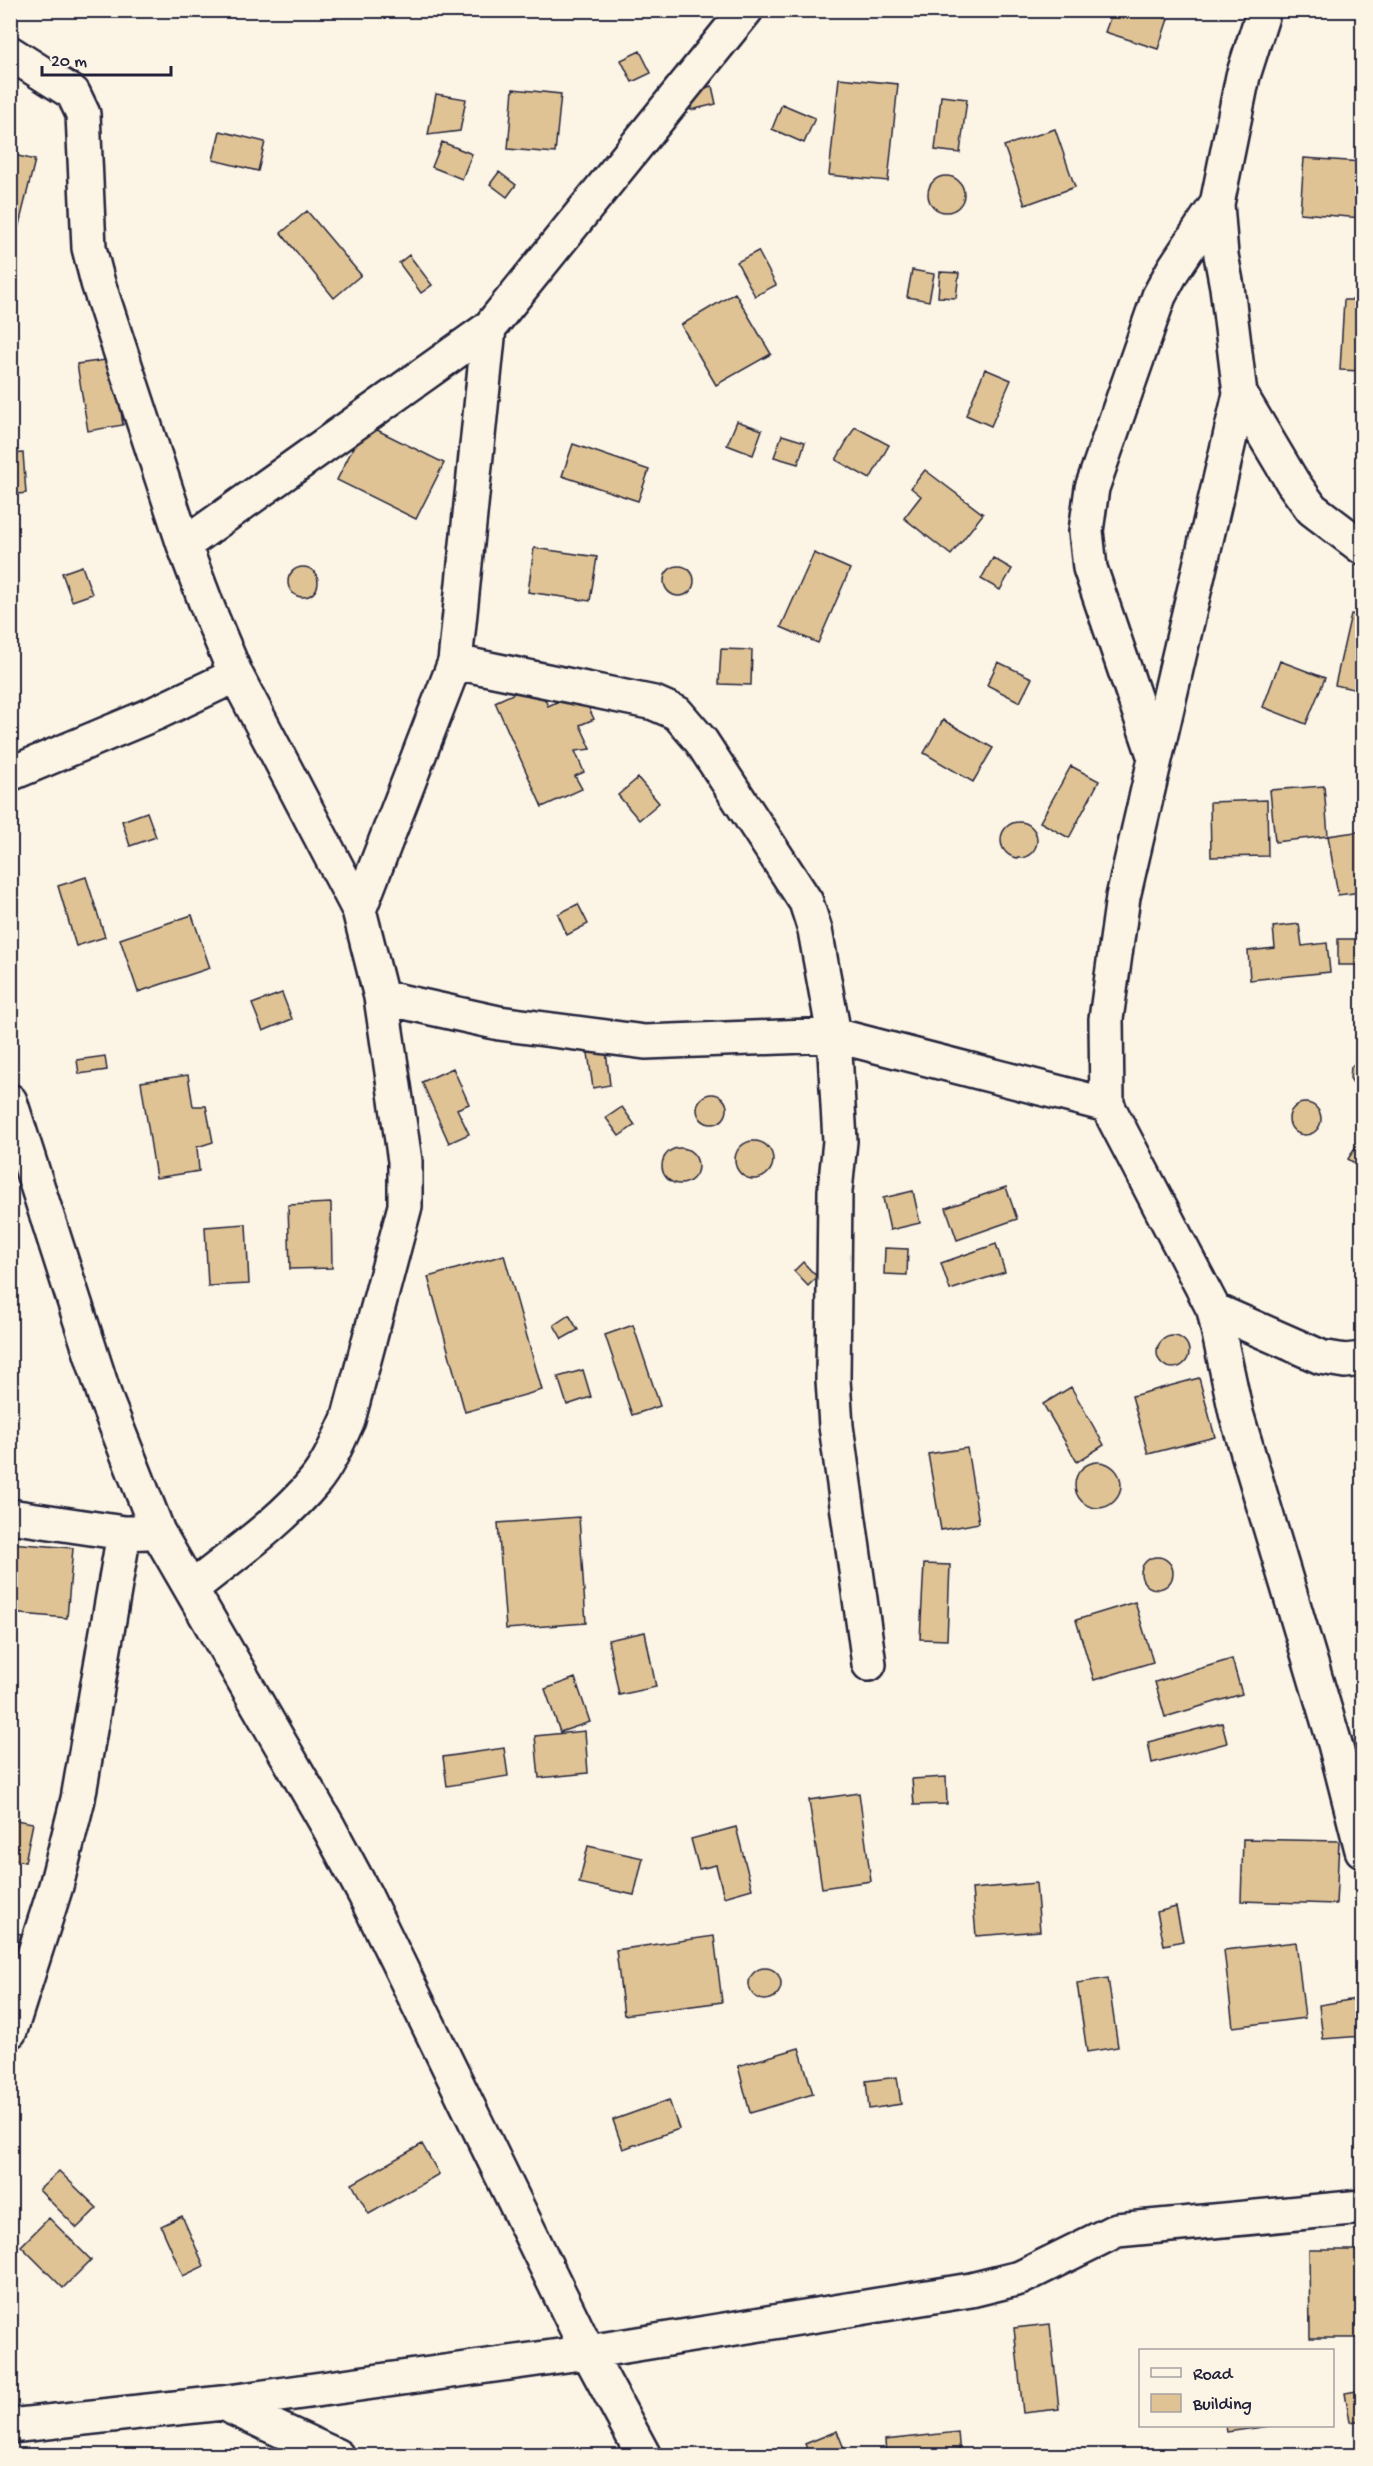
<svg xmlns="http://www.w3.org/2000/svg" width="1373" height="2466" font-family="'Gochi Hand',sans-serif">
<rect width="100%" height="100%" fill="#fcf5e5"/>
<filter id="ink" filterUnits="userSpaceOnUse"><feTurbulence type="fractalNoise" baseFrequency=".0167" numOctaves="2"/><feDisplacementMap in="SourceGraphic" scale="12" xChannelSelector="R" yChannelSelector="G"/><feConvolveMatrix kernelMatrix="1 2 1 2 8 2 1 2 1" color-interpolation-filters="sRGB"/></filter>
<g filter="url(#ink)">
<path fill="#dfc394" stroke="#22223b" stroke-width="1.5" d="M1113 10H1142L1168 19 1158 49 1105 32Z
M640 51 651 73 632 82 621 60Z
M839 78 898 84 888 181 829 175Z
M712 86 716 104 691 110 687 92Z
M513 89 561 94 555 153 508 149Z
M436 94 466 99 460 131 428 135Z
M941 96 967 99 960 153 935 150Z
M782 104 815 118 804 143 772 129Z
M1055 129 1075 187 1025 205 1004 146Z
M220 131 265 142 258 171 213 160Z
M442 142 472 154 462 179 432 167Z
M10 154 35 160 18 229 10 228Z
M1304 158 1362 162V218L1300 213Z
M499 172 516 185 507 197 490 184Z
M928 194a18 18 0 1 1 36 0a18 18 0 1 1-36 0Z
M307 211 361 275 334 298 281 233Z
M758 251 776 285 755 296 737 262Z
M409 255 432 285 421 293 399 263Z
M912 270 934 274 929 301 907 297Z
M940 272 959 273 956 298 938 297Z
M735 293 771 354 716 385 681 325Z
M1344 300H1362V371L1340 370Z
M113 359 123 425 88 431 77 364Z
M985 369 1011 380 991 426 966 415Z
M737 421 762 430 753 455 727 445Z
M365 424 444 463 416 519 337 480Z
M855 427 889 445 870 479 836 460Z
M782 435 805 442 798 464 774 457Z
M573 444 649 470 638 501 562 476Z
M23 453 26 493 10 495V454Z
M925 470 983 514 951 555 904 518 921 496 911 488Z
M534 548 597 557 590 601 528 592Z
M814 553 850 569 818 643 781 627Z
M993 558 1012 569 1000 590 981 579Z
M82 566 92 594 72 601 62 573Z
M664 581a15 15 0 1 1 30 0a15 15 0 1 1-30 0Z
M288 582a15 15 0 1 1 30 0a15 15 0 1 1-30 0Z
M1351 614 1362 616V691L1335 685Z
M721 649 752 650 751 685 719 684Z
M1280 661 1325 678 1306 724 1263 707Z
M998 662 1032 678 1020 702 987 685Z
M537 683 548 706 581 691 594 719 580 725 591 749 575 751 584 772 575 776 582 789 542 807 495 702Z
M943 720 993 748 973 782 924 753Z
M1071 766 1099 781 1069 838 1040 822Z
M638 778 659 803 639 820 618 795Z
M1324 786 1328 836 1275 842 1270 790Z
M1267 800 1268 856 1211 857 1210 802Z
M147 812 156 837 130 846 122 821Z
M1001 840a18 18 0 1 1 36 0a18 18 0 1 1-36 0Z
M1362 831V892L1338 895 1328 836Z
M86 877 105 937 76 946 58 886Z
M578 904 588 924 567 935 558 914Z
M1359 904H1362V965H1338V939H1358Z
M192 915 210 968 138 992 120 939Z
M1299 924 1302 946 1327 943 1330 972 1250 980 1248 951 1275 948 1273 927Z
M282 993 292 1019 263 1031 252 1004Z
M606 1051 610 1085 593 1088 588 1053Z
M105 1056 107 1070 79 1074 77 1060Z
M1362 1059V1090L1355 1086 1350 1078 1351 1067 1358 1060Z
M453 1068 469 1104 457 1109 469 1134 449 1143 422 1082Z
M188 1075 193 1106H206L213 1142 197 1147 199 1171 156 1178 141 1082Z
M697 1109a15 15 0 1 1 30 0a15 15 0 1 1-30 0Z
M1289 1119a16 16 0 1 1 32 0a16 16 0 1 1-32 0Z
M622 1107 635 1125 619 1136 606 1118Z
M1362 1138V1168L1348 1159Z
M735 1160a19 19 0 1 1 38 0a19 19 0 1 1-38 0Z
M662 1166a18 18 0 1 1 36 0a18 18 0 1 1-36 0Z
M1006 1187 1017 1219 957 1240 946 1208Z
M913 1191 920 1223 890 1230 883 1198Z
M331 1203 332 1268 290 1269 288 1205Z
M246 1224 249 1284 208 1286 205 1227Z
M996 1244 1005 1272 950 1290 941 1263Z
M885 1248 908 1249 907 1275 884 1274Z
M504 1255 542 1390 465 1412 428 1277Z
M803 1262 817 1277 808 1286 794 1271Z
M569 1315 578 1330 562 1339 554 1325Z
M633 1325 660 1406 632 1415 605 1335Z
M1157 1352a16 16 0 1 1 32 0a16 16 0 1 1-32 0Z
M583 1370 591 1397 567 1405 558 1377Z
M1199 1378 1215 1437 1148 1454 1132 1396Z
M1071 1387 1104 1445 1077 1462 1043 1404Z
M967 1448 979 1523 941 1530 928 1454Z
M1075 1485a23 23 0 1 1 46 0a23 23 0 1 1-46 0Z
M579 1517 586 1623 506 1629 498 1523Z
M10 1543 73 1548 67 1618 10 1613Z
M1141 1573a16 16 0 1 1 32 0a16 16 0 1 1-32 0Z
M924 1564 950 1565 947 1640 920 1639Z
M1135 1602 1153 1662 1094 1680 1076 1620Z
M645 1632 656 1687 619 1695 608 1640Z
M1232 1659 1242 1694 1165 1717 1155 1682Z
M575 1678 590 1722 560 1732 545 1689Z
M1222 1723 1227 1743 1152 1763 1148 1742Z
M585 1731 588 1773 539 1778 535 1736Z
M504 1748 508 1776 447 1786 443 1757Z
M946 1777 947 1804 914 1805 912 1779Z
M859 1793 871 1881 822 1888 809 1800Z
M10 1819 33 1823 25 1862 10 1859Z
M736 1827 752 1889 724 1897 716 1865 699 1869 691 1839Z
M1243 1839 1339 1841 1336 1904 1241 1901Z
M588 1846 643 1858 634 1895 579 1883Z
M1036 1883 1040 1931 976 1936 972 1889Z
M1176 1907 1183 1941 1164 1945 1157 1912Z
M10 1931 21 1934 11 1972 10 1971Z
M714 1936 722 2002 624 2015 616 1950Z
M1296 1942 1305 2018 1233 2027 1224 1950Z
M749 1984a16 16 0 1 1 32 0a16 16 0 1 1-32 0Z
M1108 1978 1118 2047 1087 2052 1077 1983Z
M1362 1998V2036L1323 2039 1319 2005Z
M799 2048 813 2094 750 2113 738 2066Z
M897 2077 901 2104 869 2109 866 2081Z
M669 2100 679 2129 623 2149 613 2120Z
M422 2144 439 2174 369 2214 352 2184Z
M59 2171 97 2208 77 2228 39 2190Z
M182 2216 204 2266 183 2276 161 2226Z
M49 2218 91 2260 63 2288 21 2246Z
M1309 2250H1362V2338H1310Z
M1050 2324 1059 2409 1023 2413 1014 2328Z
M1362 2390V2420L1350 2422 1345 2393Z
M1226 2426H1270L1227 2432Z
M837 2431 847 2456H810L805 2444Z
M958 2432 960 2456H886L885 2440Z"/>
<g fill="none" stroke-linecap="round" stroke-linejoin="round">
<g stroke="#22223b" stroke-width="38">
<path id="minor" d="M10 53 73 93 83 114 89 248 98 283 184 545 209 611 236 675 359 910 381 997 405 1161V1206L348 1420C338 1441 329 1464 314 1482 280 1523 233 1555 191 1589
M1240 394 1293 483 1312 509 1362 547
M184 545 489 328 746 10
M455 662 654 703 677 713 701 741 806 902 815 930 834 1035 840 1141 835 1191 833 1380 836 1426 869 1664
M1155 758 1090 568 1086 531 1092 488 1159 296 1173 270 1217 204
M10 774 156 713 236 675
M359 910 455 662 489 328
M381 997 499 1023 645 1042 834 1035 1107 1105 1214 1310 1321 1357 1345 1361 1362 1359
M10 1101 106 1400 158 1532 328 1826 365 1895 588 2352 644 2456
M1107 1105 1106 1019 1123 897 1240 394 1227 287 1221 255 1217 204 1243 76 1264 10
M1214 1310 1236 1413 1335 1744 1362 1850
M10 1516 124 1533 147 1532
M10 2031 56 1886 78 1799 124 1533
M222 2403 337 2456
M10 2426 222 2403 588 2352 971 2290 1020 2278 1117 2230 1362 2207"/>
</g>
<use href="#minor" stroke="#fcf5e5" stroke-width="33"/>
</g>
</g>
<rect width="1373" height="2466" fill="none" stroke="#fcf5e5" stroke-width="36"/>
<rect x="18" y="18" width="1337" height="2430" fill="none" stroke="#22223b" stroke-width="2" filter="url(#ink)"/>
<rect x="1139" y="2349" width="195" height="78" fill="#fcf5e5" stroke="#a5a1a1" stroke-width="1.5"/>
<rect x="1151" y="2368" width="30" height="9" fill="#fcf5e5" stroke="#a5a1a1" stroke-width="1.5"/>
<text x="1193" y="2379" font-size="18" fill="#22223b">Road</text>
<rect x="1151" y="2394" width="30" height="18" fill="#dfc394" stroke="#a5a1a1" stroke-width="1.5"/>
<text x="1193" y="2409" font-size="18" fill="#22223b">Building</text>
<path d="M42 66v9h129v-9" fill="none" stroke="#22223b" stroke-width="3"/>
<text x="51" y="66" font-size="18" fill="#22223b" stroke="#fcf5e5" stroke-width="4.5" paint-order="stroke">20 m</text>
</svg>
